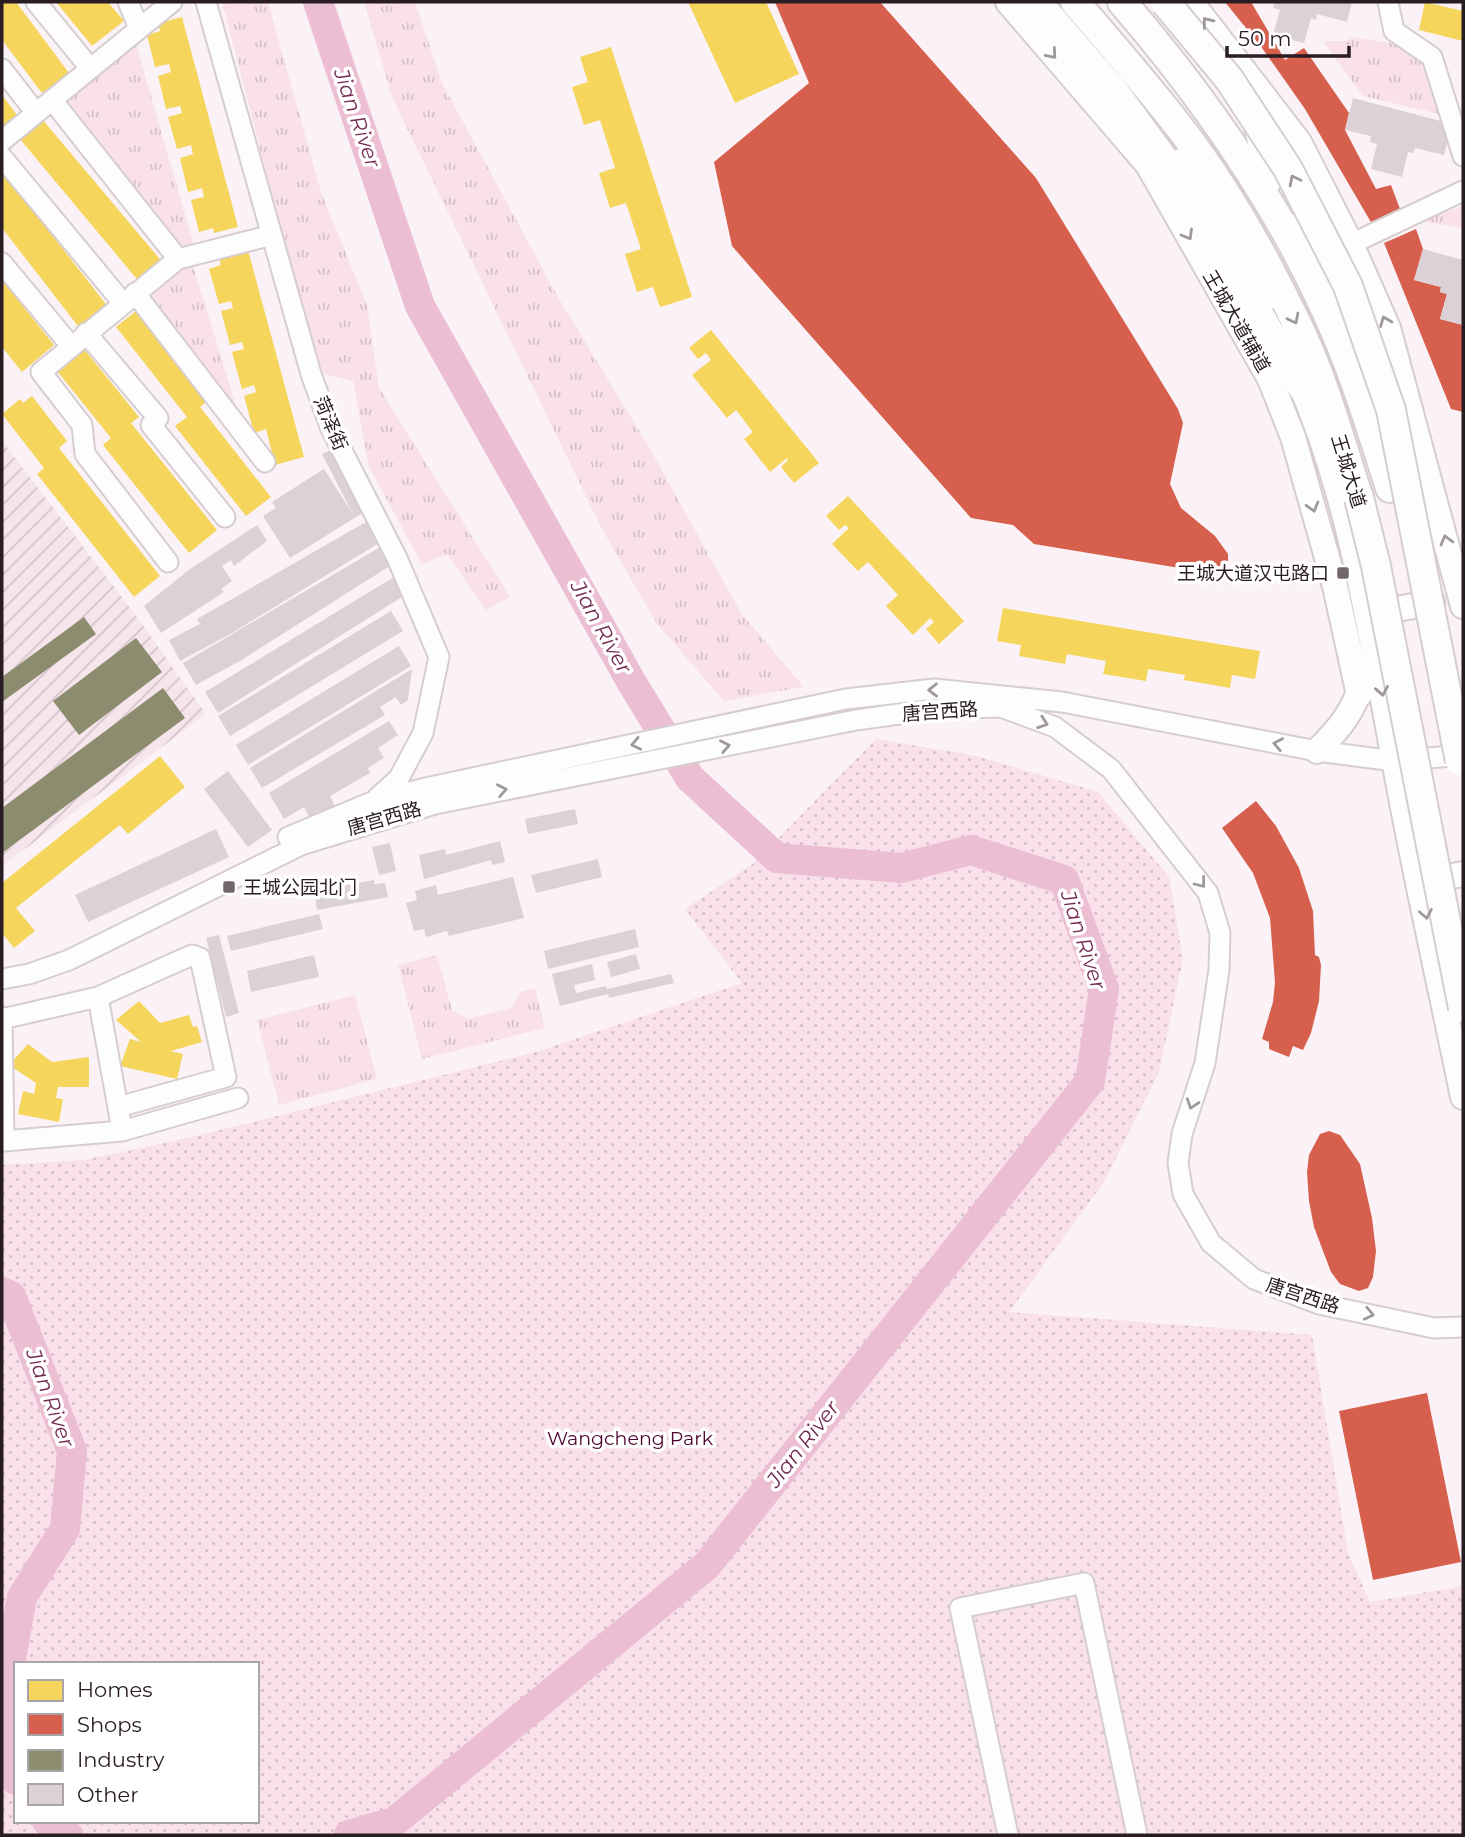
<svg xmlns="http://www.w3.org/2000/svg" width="1465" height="1837" font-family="Montserrat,'Noto Sans SC',sans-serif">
<defs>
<pattern id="industrial-furrows" width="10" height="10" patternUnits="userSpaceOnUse" patternTransform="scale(1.75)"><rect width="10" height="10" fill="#f7e5ec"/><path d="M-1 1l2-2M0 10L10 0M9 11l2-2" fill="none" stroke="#d4c4ca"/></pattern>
<pattern id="grass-tufts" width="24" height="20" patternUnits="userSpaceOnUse" patternTransform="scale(1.75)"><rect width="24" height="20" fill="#f9e0eb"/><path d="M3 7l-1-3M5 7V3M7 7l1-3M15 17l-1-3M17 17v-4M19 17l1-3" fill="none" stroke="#d5c0c9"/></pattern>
<pattern id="park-dots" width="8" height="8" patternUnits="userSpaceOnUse" patternTransform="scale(1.75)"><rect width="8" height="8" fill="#f9e0eb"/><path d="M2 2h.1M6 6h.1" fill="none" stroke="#d5c0c9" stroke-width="1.8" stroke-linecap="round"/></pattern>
</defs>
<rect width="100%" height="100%" fill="#faf2f6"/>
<path fill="url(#industrial-furrows)" d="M2 441 131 609 206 714 2 866Z"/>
<path fill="url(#grass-tufts)" d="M222 2H268L321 192 367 305 379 388 510 597 486 610 447 554 422 564 369 467 353 381 325 374 311 345Z
M364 2H415L442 83 559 299 649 447 741 613 804 687 724 701 657 624 602 529 392 97Z
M1352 37 1390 43 1422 54 1444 115 1363 96 1323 41H1347Z
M136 44 194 246 183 248 65 101Z
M1463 206V228L1421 221Z
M192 262 236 406 149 297Z
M437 955 452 1010 468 1019 511 1008 521 992 535 988 545 1028 422 1059 398 965Z
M355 995 377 1079 279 1105 257 1020Z"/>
<path fill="url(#park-dots)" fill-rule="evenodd" d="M876 739 977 756 1098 792 1169 877 1183 959 1159 1072 1104 1182 1009 1312 1312 1335 1348 1553 1370 1602 1463 1586V1835H2V1165L84 1160 188 1138 536 1052 742 983 685 909 754 863ZM16 1664H257V1821H16Z"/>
<path fill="#f6d55c" d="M2 2H16L69 73 42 93 2 40Z
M56 2H108L124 21 92 46Z
M688 2H766L799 74 735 103Z
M1425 2 1463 11V41L1419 30Z
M182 17 238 227 214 233 213 228 199 232 191 200 204 197 202 188 188 192 180 158 193 154 191 145 177 149 168 117 182 113 180 106 166 109 158 76 171 72 169 64 155 67 147 35 160 31 158 23Z
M611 47 692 297 660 307 653 287 637 292 625 254 641 249 626 203 610 208 599 173 615 168 600 120 584 125 572 87 588 82 580 57Z
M2 95 17 115 2 127Z
M42 119 164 264 141 284 19 138Z
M2 171 109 308 81 330 2 228Z
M248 250 304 457 275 465 266 429 254 433 244 396 256 392 254 385 242 389 232 352 244 349 242 342 230 345 221 311 233 308 231 301 219 304 209 269 221 265 219 258Z
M2 280 54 345 22 372 2 347Z
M136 311 207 401 200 407 271 497 246 516 175 426 187 417 116 327Z
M711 330 819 463 794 483 781 467 788 460 787 458 770 472 744 439 753 432 736 410 727 418 692 375 711 360 706 353 698 359 689 348Z
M84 349 139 417 131 423 217 530 189 553 103 445 111 438 57 371Z
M32 396 67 441 59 448 160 576 134 597 37 474 44 468 2 414 20 399 23 403Z
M848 496 964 621 939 644 926 629 934 622 930 618 913 635 886 606 898 595 868 562 858 571 832 544 849 528 845 525 839 530 826 516Z
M1003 608 1260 651 1255 679 1232 675 1230 688 1184 680 1185 675 1148 669 1146 681 1103 674 1106 661 1067 654 1065 664 1019 656 1021 645 997 641Z
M160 756 185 787 128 834 120 825 16 908 35 931 14 948 2 933V883Z
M139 1001 160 1023 189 1015 193 1027 197 1026 202 1042 171 1051 183 1054 177 1079 120 1066 130 1039 141 1042 116 1020Z
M28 1044 52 1062 89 1057V1087H58L56 1098 63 1099 59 1122 18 1114 23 1091 34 1094 36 1083 9 1065Z"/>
<path fill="#d6604d" d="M775 2H880L1036 178 1178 409 1183 423 1170 484 1181 508 1215 536 1228 554V576L1034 544 1013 525 971 518 732 246 714 162 809 83Z
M1225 2H1251L1285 60 1304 48 1349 113 1345 130 1376 189 1391 185 1400 209 1372 224 1305 109 1262 48Z
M1416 229 1423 249 1414 280 1441 287 1440 292 1447 294 1440 319 1463 325V412L1451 409 1384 243Z
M1256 801 1276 826 1299 868 1313 911 1315 955 1319 957 1321 965 1319 1001 1311 1033 1303 1050 1293 1046 1289 1057 1269 1049V1042L1262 1039 1273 1002 1275 982 1270 918 1253 873 1222 828Z
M1329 1131 1340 1135 1360 1164 1372 1218 1376 1251 1373 1277 1368 1288 1359 1291 1340 1284 1331 1272 1314 1227 1309 1201 1307 1172 1309 1155 1320 1134Z
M1427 1393 1461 1562 1373 1580 1339 1411Z"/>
<path fill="#8c8c6e" d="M84 617 96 634 2 702V677Z
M136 638 162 672 79 735 53 701Z
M163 688 185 718 2 853V808Z"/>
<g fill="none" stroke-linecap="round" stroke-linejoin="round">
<path stroke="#ebbed2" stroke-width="30" d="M318 2 420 306 632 683 690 778 777 858 901 868 971 850 1064 880 1104 989 1090 1081 707 1565 394 1822 349 1835
M2 1292 11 1296 72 1451 65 1529 22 1597 2 1709
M2 1725 16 1780
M47 1821 68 1835"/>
</g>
<path fill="#dbd1d6" d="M1274 2H1352L1347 22 1317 14 1316 20 1311 18 1304 43 1273 35 1280 10 1273 8Z
M1353 98 1452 124 1444 155 1415 148 1413 153 1408 152 1402 177 1371 169 1377 144 1370 142 1371 136 1345 130Z
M1423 249 1463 260V325L1440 319 1447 294 1440 292 1441 287 1414 280Z
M332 449 366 511 290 558 263 516 276 508 272 502 324 469 353 514 322 454Z
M366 522 379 543 232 633 180 661 169 640 200 624 197 619Z
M257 525 267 541 234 566 231 560 222 566 232 581 221 589 224 592 161 633 144 606 190 569Z
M382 546 393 564 240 661 196 685 183 663Z
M394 577 405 595 218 713 205 692Z
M391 611 403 631 230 736 218 716Z
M399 646 411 666 248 765 236 745Z
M412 669 408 700 401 705 396 697 380 707 385 715 262 788 250 768Z
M389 721 398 735 378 748 384 758 368 768 370 773 330 796 335 807 311 820 304 807 284 819 269 793Z
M228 771 272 830 248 847 204 789Z
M575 809 578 824 528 834 525 819Z
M216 829 229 857 88 922 75 895Z
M500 841 505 862 492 865 491 860 424 879 419 855 445 849 446 855Z
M390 843 396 871 379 875 372 847Z
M598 859 602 877 536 893 531 875Z
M513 877 524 918 449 936 447 931 426 937 424 929 414 931 406 903 417 900 415 891 436 885 438 895Z
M374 880V884L385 883 388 897 317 910 315 896 327 894 326 889Z
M319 914 323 929 231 951 227 936Z
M635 929 639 947 548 969 544 951Z
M219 935 239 1013 226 1017 206 938Z
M636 954 640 969 611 977 607 962Z
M314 955 319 977 251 992 247 971Z
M592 964 595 980 574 985 576 993 606 986 607 989 671 974 674 983 609 998 608 994 560 1006 552 974Z"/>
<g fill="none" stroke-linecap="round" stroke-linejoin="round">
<g stroke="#d6cdd1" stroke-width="23">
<path id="minor" d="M36 2 90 68
M128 2 139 28
M206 2 311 374 331 429 397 558 439 657 423 733 399 778 377 798
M1388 2 1394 31 1432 57 1463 156
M2 69 36 113
M52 100 178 259
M2 141 172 2
M2 157 123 303
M1351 244 1463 191
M2 263 71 346
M135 293 265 462
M86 333 158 418 151 425 225 517
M168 562 85 454 82 425 41 372 178 259 272 235
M288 837 374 801 430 787 846 699 934 689 1062 702 1317 751 1394 761 1463 755
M2 979 29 974 69 960 301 845 435 804 856 720 935 709 1001 707 1055 727 1111 769 1208 893 1220 933 1219 970 1205 1063 1182 1134 1178 1163 1183 1194 1211 1243 1254 1279 1319 1304 1434 1328 1463 1327
M98 997 120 1119
M2 1017 4 1141 122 1131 238 1098
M2 1019 98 997 192 955 200 958 226 1077 118 1107
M1008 1835 960 1608 1084 1583 1137 1835"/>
</g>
<g stroke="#d6cdd1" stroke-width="28">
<path id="major" d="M1008 2 1148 165 1270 379 1293 437 1335 586 1359 695
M1191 2 1299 142 1351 244 1388 328 1463 606
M1256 124 1269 181
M1181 161 1222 219 1263 302
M1296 226 1332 284 1340 304
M1294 370C1350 493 1369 627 1394 759 1414 872 1440 984 1463 1097
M1369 615 1432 602
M1317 751C1338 730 1356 710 1362 679
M1420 882 1463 874"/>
</g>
<g stroke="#d6cdd1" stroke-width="32">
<path id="highway" d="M1037 2 1113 90 1177 177 1302 387
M1075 2C1114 47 1154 93 1190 141 1231 197 1267 261 1297 324 1324 379 1340 440 1359 498
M1122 2C1202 95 1276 200 1327 313 1353 369 1371 429 1390 488"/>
</g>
<use href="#minor" stroke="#fefdfe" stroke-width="19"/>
<use href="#major" stroke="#fefdfe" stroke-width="24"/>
<use href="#highway" stroke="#fefdfe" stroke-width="28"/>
<g stroke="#d6cdd1" stroke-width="32" stroke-linecap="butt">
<path id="highway-bridge" d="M1165 2 1229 79 1288 169 1348 286 1391 410 1460 761
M1359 498 1376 566 1463 1008"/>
</g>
<use href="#highway-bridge" stroke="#fefdfe" stroke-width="28"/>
</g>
<defs><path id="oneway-chevron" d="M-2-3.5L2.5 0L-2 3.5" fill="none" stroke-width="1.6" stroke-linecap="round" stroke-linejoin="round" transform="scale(1.75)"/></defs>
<g stroke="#9e989b">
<use href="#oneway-chevron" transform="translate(1207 22) rotate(-129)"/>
<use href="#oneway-chevron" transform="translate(1052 54) rotate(49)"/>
<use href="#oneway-chevron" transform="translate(1294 180) rotate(-117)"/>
<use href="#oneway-chevron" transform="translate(1188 235) rotate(60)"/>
<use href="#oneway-chevron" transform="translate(1294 319) rotate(63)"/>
<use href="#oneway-chevron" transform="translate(1385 321) rotate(-112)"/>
<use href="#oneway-chevron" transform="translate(1313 507) rotate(74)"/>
<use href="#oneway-chevron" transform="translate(1446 540) rotate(-105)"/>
<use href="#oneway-chevron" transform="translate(933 690) rotate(179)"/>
<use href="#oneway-chevron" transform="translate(1382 691) rotate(80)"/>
<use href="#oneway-chevron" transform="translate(1043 723) rotate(20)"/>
<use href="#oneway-chevron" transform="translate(636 744) rotate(168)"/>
<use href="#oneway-chevron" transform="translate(1278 744) rotate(-169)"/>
<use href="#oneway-chevron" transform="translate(725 746) rotate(-11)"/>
<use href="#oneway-chevron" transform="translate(502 790) rotate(-11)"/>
<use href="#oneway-chevron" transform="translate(1201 883) rotate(52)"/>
<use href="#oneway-chevron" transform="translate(1426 914) rotate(79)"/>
<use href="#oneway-chevron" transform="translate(1192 1104) rotate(108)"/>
<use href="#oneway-chevron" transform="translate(1369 1314) rotate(12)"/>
</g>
<g fill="#72676c" stroke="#fff" stroke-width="2.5">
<rect x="1336" y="566" width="14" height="14" rx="3.5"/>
<rect x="222" y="880" width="14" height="14" rx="3.5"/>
</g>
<g text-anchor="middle" stroke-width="7" stroke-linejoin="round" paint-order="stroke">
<g font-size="19" fill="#291c22" stroke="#fff">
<text transform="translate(1237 321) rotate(60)" y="7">王城大道辅道</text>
<text transform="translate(331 423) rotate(67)" y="7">菏泽街</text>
<text transform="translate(1349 471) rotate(73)" y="7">王城大道</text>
<text transform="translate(940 711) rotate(-4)" y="7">唐宫西路</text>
<text transform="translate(384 818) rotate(-16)" y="7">唐宫西路</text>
<text transform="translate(1303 1295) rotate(18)" y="7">唐宫西路</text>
</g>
<g font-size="19" fill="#291c22" stroke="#fff" text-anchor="end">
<text x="1329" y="580">王城大道汉屯路口</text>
<text x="243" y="894" text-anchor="start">王城公园北门</text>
</g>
<g font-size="19" fill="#4d0530" stroke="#fff">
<text x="630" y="1445">Wangcheng Park</text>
</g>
<g font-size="21" font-style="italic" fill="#732c52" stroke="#fff">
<text transform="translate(357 118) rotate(71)" y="7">Jian River</text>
<text transform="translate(601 627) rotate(61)" y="7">Jian River</text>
<text transform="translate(1083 940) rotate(72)" y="7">Jian River</text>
<text transform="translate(50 1398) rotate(70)" y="7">Jian River</text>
<text transform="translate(803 1444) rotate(-52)" y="7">Jian River</text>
</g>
</g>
<rect width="1465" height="1837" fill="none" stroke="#291c22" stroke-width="7"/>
<rect x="14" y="1662" width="245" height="161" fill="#ffffff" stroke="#a9a4a7" stroke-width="2"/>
<rect x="28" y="1680" width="35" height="21" fill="#f6d55c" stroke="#a9a4a7" stroke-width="2"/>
<text x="77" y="1697" font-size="21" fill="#291c22">Homes</text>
<rect x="28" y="1714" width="35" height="21" fill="#d6604d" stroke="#a9a4a7" stroke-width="2"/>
<text x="77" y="1732" font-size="21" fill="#291c22">Shops</text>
<rect x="28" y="1750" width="35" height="21" fill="#8c8c6e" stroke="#a9a4a7" stroke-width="2"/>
<text x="77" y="1767" font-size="21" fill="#291c22">Industry</text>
<rect x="28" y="1784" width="35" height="21" fill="#dbd1d6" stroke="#a9a4a7" stroke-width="2"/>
<text x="77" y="1802" font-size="21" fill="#291c22">Other</text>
<path d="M1227 46v10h122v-10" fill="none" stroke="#291c22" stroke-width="3.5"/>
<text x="1238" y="46" font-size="21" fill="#291c22" stroke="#ffffff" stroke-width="5" paint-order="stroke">50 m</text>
</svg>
